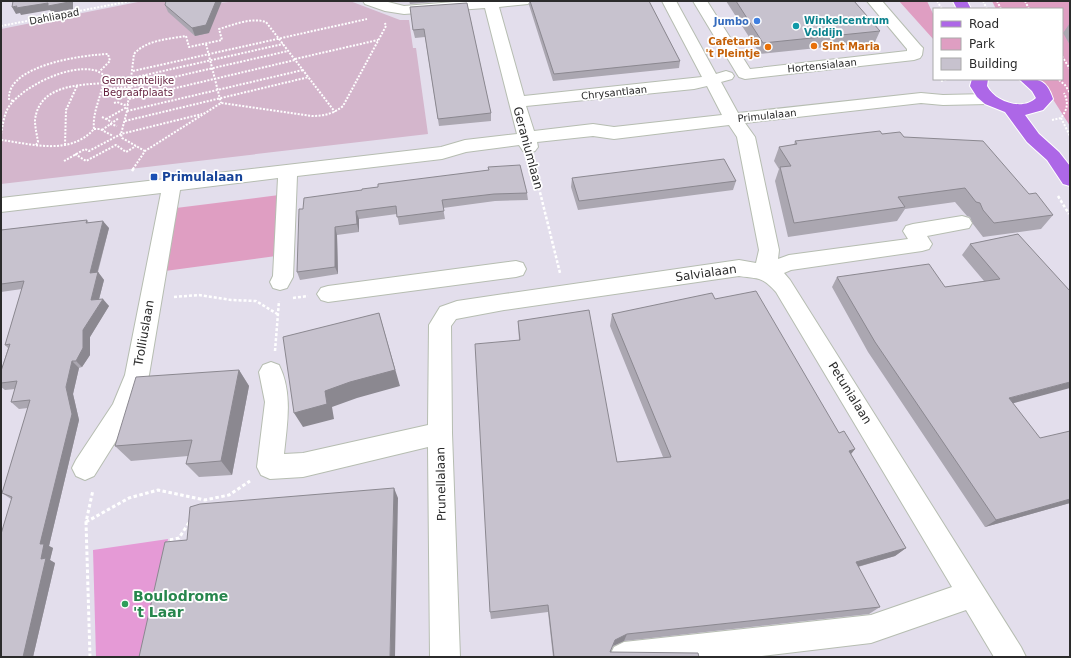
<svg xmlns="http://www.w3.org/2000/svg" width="1071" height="658" font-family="'DejaVu Sans',sans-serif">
<rect width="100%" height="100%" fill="#e3deec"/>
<path fill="#df9ec2" d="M899 1H927L934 16V40Z
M992 1H1070V126L1040 79H1062V9H996Z
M279 195 276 256 165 271 176 208Z"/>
<path fill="#d4b6cc" d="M143 1H169L167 8 239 1H350L400 20H409L413 48H416L428 134 1 184V29Z"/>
<path fill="#e59ad6" d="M168 539 146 657H96L93 550Z"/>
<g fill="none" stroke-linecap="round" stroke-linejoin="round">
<g stroke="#b6bdb1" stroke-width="2">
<path id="minor" d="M363 1H384L404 6 466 1H530L528 4 499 7 524 96 702 77 662 1H676L716 74 726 71 732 73 734 76 732 79 721 82 738 113 921 93 943 95 988 94 994 95 996 99 994 103 988 104 943 105 921 103 745 123 755 137 779 250 778 259 789 255 908 239 903 231 906 226 913 224 962 216 969 218 972 223 969 228 927 236 932 244 929 249 922 251 791 270 784 273 790 280 1021 647 1026 657H994L966 610 871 643 753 657H609L614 647 624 642 871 615 952 587 776 292C762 276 758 279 739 276L504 310 456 319 451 326 452 433 460 657H430L428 447 303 477 270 479 261 475 257 467 265 402 259 372 263 365 271 362 279 365C293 393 287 424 284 454L303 453 428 425 429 325 440 307 457 301 504 294 739 260 756 263 759 250 737 137 729 125 614 139 593 136 537 142 538 147 535 151 529 153 523 151 519 145 466 152 442 159 297 176 293 277 287 288 280 290 273 288 270 282 273 276 278 178 180 190 149 375 131 417 94 476 85 480 76 476 72 468 76 460 113 404 125 375 161 193 1 212V198L441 147 465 140 517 134 485 8 404 14 385 11 365 4ZM707 86 722 115 614 127 593 124 534 131 526 106 694 89Z
M693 1H707L750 69 907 51V49L867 1H882L920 45 923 48 922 55 920 58 914 60 745 79 739 77 737 74Z
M516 261 523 263 526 269 523 275 516 277 328 302 321 300 317 294 321 288 328 286Z"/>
</g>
<g stroke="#fff" stroke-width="2">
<path id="major" d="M953 1H967L971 9H957Z
M972 79H988L987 86C995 102 1023 111 1036 98L1032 91 1019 79C1038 79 1046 78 1053 99L1043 110 1025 115 1039 134 1059 152 1070 166V186L1063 184 1047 160 1027 142 1005 112 985 104 977 97 970 86Z"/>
</g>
<path stroke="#fff" stroke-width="2" stroke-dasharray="2 1.5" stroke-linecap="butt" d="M937 1 942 9
M983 1 987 9
M997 1 1001 9
M1025 1 1029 9
M1 26 131 1
M206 44 221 103
M1062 56 1070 69
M295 59 378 40
M133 71 367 19
M132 78 283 44
M1059 80 1065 85 1070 93
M941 81 948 79
M103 89 130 87 288 51
M129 99 295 60
M13 101 9 99C7 65 83 55 108 54L110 61 100 71
M114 103 117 102 124 105 128 104
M127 111 303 70
M102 117 112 122
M1061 118 1070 136
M106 119 127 107
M1052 120 1061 118C1067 110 1069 103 1064 93
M125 121 309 77
M110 124 117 126
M94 129H100L113 136
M102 130 119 118
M1 134C3 124 4 113 10 105 26 85 68 65 93 70 97 70 100 73 104 75 103 95 92 110 94 129 70 156 32 144 1 140
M36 145 38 142C37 135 35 128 35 120 39 85 78 85 105 83
M65 145 66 110 77 86
M145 151 122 138 121 134 127 111 134 54C146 40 169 39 186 36L189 47 222 40 219 29C233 25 251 17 266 22L335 112
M75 154 86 161 116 145 126 152 136 146
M64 161 85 149 89 151 121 134 202 114
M533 163 535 169
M133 169 145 151 221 103 312 116C324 116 333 114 343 106L386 26 385 23"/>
<path stroke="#fff" stroke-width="2.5" stroke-dasharray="3 2" stroke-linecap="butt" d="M534 168 560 273
M132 171 134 168
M1058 196 1069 214
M174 297 199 295 231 300 256 301 279 315
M293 298 308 296
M275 351 279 301"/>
<path stroke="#fff" stroke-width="3" stroke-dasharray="3.5 2.5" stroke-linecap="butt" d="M86 522 129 498 158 490 205 500 229 495 250 481
M168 545 169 540 179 538 190 521
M90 657 86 522 93 490"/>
<use href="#minor" fill="#fff" fill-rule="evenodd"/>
<use href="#major" fill="#ad67e7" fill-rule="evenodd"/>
</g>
<path fill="#aba7b1" d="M409 1H447L410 4Z
M529 1H649L680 61 679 68 553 81 529 5Z
M726 1H854L880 31 875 42 760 54Z
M467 3 491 113V121L439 126 425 37 415 38 413 30Z
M165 5 209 33 195 36 168 12Z
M1070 23V45L1063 33Z
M882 134 904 137 1029 194 1053 215 1041 229 983 237 973 224 970 217 967 216 955 202 905 209 897 221 788 237 775 181 779 169 774 161 779 147 794 145 795 141Z
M488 167 527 193 528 200 495 201 443 208 445 219 399 225 397 214 359 219V232L337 235 338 274 300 280 297 272 303 209 362 190 378 187 489 170Z
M572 178 736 181 733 190 578 210 571 187Z
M87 220 89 223 109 228 98 272 104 280 99 299 109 306 90 337V355L82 367 79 368 73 394 79 420 49 546 53 548 50 560 55 563 33 657 11 499 2 493 28 408 19 409 11 402 15 389 5 390 1 387V371L8 348 5 345 22 289 1 292V230Z
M1018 234 1013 404 1070 503 985 527 868 352 832 287 837 277 945 287 984 281 962 255 970 244Z
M715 299 839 433 855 449 851 454 906 548 895 556 858 567 880 607 869 614 624 641 613 646 610 652 699 657H553L548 612 491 619 490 612 519 340 518 321 617 462 663 457 610 326 612 314Z
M239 370 249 386 232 475 199 477 186 464 188 456 131 461 115 446Z"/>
<path fill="#8b8890" d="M73 1V9L52 13 50 10 21 15 20 13 16 14 12 7 48 3Z
M216 1H222L209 33 195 36 192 28Z
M356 211 359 219V232L357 224Z
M103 221 109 228 95 281 90 273Z
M335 227 337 235 338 274 335 267Z
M98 272 104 280 97 307 91 300Z
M103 299 109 306 90 337V355L82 367 76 361 83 330Z
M379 313 400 386 357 398 332 407 334 419 303 427 294 413 325 391Z
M72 361 79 368 73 394 79 420 49 546 53 548 50 560 55 563 33 657H23L41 559 40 544 66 387Z
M239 370 249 386 232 475 221 461Z
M1070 382V388L999 407 1009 398Z
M855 449 846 460 849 451Z
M394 488 398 498 395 657H390Z
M1070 499V503L985 527 996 520Z
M906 548 895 556 846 570 856 562Z
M627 634 624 641 613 646 615 640Z"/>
<path fill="#c7c2ce" stroke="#8b8890" d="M13 1H69V2L48 6V3L16 8 17 6 12 7Z
M166 1H216L206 25 192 28 165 5Z
M530 1H649L680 61 554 74Z
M736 1H854L880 31 763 43Z
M467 3 491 113 438 119 424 29 413 30 410 7Z
M880 131 882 134 900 132 904 137 983 141 1029 194 1036 193 1053 215 994 223 983 210 980 203 976 202 965 188 898 197 905 207 794 223 780 167 791 166 779 147 797 144 795 141Z
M724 159 736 181 579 201 572 178Z
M520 165 527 193 494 194 442 200 444 211 397 217 396 206 356 211 357 224 335 227V267L297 272 299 209H303L304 198 362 190V189L378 187V184L489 170 488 167Z
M87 220 86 223 103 221 90 273 98 272 91 300 103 299 83 330V348L76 361H72L66 387 72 414 40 544H44L41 559 46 558 23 657H1V534L12 497 2 493 30 400 11 402 17 381 1 383V371L10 344 5 345 24 281 1 284V230Z
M1018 234 1070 291V382L1009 398 1040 438 1070 431V499L996 520 875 342 837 277 929 264 945 287 1000 279 970 244Z
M756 291 839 433 844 431 855 449 849 451 906 548 856 562 880 607 627 634 615 640 610 652 698 653 699 657H554L548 605 490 612 475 344 520 340 518 321 589 310 617 462 671 457 612 314 712 293 715 299Z
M379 313 395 370 350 382 325 391 327 404 294 413 283 337Z
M239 370 221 461 186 464 192 440 115 446 136 377Z
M394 488 390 657H139L165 542 187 540 190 507 200 504Z"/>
<circle fill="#3f7fe0" stroke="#fff" stroke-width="1.5" cx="757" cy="21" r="4"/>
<circle fill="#0f9aa8" stroke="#fff" stroke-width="1.5" cx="796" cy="26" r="4"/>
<g fill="#e8710a" stroke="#fff" stroke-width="1.5">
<circle cx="814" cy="46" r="4"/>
<circle cx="768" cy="47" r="4"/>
</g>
<rect fill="#1a4fb4" stroke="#fff" stroke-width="1.5" x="150" y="173" width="8" height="8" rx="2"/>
<circle fill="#2e9e5b" stroke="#fff" stroke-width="1.5" cx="125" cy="604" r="4"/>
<g text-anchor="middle" stroke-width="3.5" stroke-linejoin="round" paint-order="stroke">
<g font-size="10" fill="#2b2b2b" stroke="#fff">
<text transform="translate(54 16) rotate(-11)" y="4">Dahliapad</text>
<text transform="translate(822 65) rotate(-6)" y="4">Hortensialaan</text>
<text transform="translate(614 92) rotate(-6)" y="4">Chrysantlaan</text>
<text transform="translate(767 115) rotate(-6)" y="4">Primulalaan</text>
</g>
<g font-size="10" font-weight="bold" fill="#0d838f" stroke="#fff" text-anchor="start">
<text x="804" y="24">Winkelcentrum<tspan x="804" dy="12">Voldijn</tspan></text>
</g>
<g font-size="10" font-weight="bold" fill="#366cbe" stroke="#fff" text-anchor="end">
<text x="749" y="25">Jumbo</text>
</g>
<g font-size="10" font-weight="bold" fill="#c56008" stroke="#fff" text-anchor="end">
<text x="760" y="45">Cafetaria<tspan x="760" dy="12">'t Pleintje</tspan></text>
<text x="822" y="50" text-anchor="start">Sint Maria</text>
</g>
<g font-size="10" fill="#631f3d" stroke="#fff">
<text x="138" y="84">Gemeentelijke<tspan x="138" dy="12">Begraafplaats</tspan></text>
</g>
<g font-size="12" fill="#2b2b2b" stroke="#fff">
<text transform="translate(528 148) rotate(75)" y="4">Geraniumlaan</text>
<text transform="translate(706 273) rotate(-8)" y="4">Salvialaan</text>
<text transform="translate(144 333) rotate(-80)" y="4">Trolliuslaan</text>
<text transform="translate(850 393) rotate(58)" y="4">Petunialaan</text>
<text transform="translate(441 484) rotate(-91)" y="4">Prunellalaan</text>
</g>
<g font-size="12" font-weight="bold" fill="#164399" stroke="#fff" text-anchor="start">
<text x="162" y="181">Primulalaan</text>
</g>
<g font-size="14" font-weight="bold" fill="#27864d" stroke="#fff" text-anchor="start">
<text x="133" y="601">Boulodrome<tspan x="133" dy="16">'t Laar</tspan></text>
</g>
</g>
<rect width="1071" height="658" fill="none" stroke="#2b2b2b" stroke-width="4"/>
<rect x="933" y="8" width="130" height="72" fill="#ffffff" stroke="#aaaaaa"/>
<rect x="941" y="21" width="20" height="6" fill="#ad67e7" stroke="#aaaaaa"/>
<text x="969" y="28" font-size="12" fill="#2b2b2b">Road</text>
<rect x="941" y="38" width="20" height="12" fill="#df9ec2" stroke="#aaaaaa"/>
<text x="969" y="48" font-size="12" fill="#2b2b2b">Park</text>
<rect x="941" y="58" width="20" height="12" fill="#c7c2ce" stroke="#aaaaaa"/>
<text x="969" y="68" font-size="12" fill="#2b2b2b">Building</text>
</svg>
